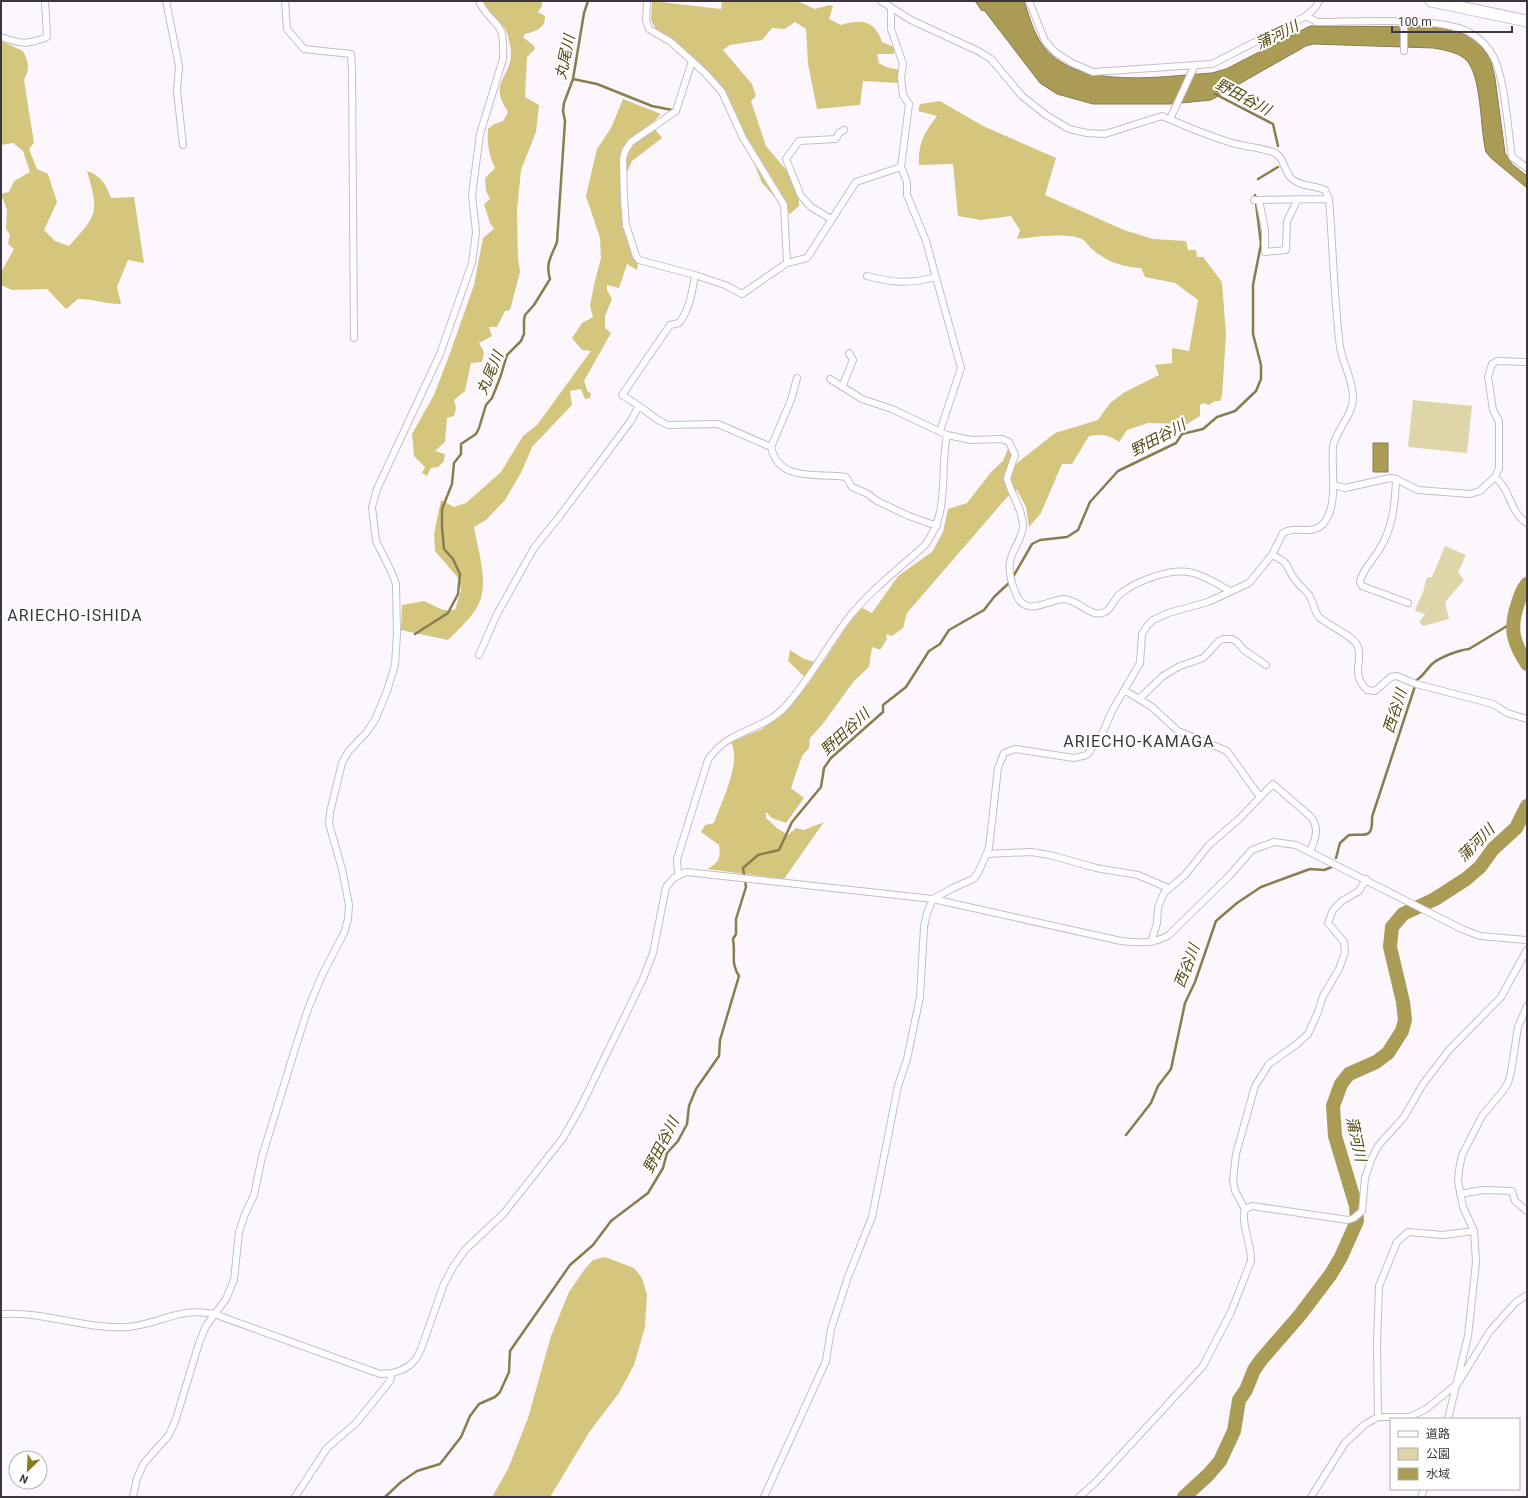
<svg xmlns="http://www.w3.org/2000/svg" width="1528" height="1498" font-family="Roboto,'Noto Sans JP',sans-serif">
<rect width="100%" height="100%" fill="#fcf7fe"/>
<path fill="#ded5a8" d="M1413 400 1472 406 1467 453 1408 447Z
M1445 546 1466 555 1458 572 1464 580 1445 602 1449 619 1423 626 1419 622 1425 614 1415 611C1417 604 1420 599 1423 592 1425 587 1424 582 1428 577H1432Z"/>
<path fill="#d5c67e" d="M483 1H542V6L538 12 545 16C546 28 534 32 525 34L523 37 534 46 535 49 527 57 525 97 539 105 536 132 521 170 517 211 518 258 520 272 510 310 505 311 497 327H489L492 336 479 343 484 352 482 362 471 363 465 391 454 400 456 408 454 416 447 418 445 442 435 451 445 454 444 461 438 467 431 468 427 476 422 473 425 467 414 456 412 434 434 395 449 356 474 285 483 238 494 229 490 223 484 204 490 199 486 191 485 178 495 168C489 155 487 144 488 129L494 124 503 121 508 112C487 81 512 79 511 51 510 45 508 32 504 27 497 18 486 13 483 1Z
M652 1 721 9 722 1H797L815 9 829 5 833 6 829 19 841 25C861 19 875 20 882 42L894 47V54H877L879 63 886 67 900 70 898 83 863 81 860 105 817 109 808 64 806 29 795 22 785 29 772 28 762 40 730 45 723 50 752 84 756 96 751 101 766 146 799 185V206L790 214 762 183 724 89 691 55 656 29 651 20Z
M1 41 23 51C29 63 30 68 24 80L34 143 29 149 37 169 48 174 57 202 44 230 55 241 69 246C98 214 99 213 87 171 102 176 106 185 111 198L134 197 144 263 128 260 117 287 121 304C105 304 93 299 78 299L66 309 47 289 12 290 1 285V272L14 249 8 244 10 235 6 229 7 210 1 194 9 192 14 181 30 172 23 151 13 143 1 145Z
M623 99 661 114 651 124 662 138 632 161 622 184V226L638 264 637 270 627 264 619 288 607 285V290L612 299 605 316V328L611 333 584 381 588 392 591 393 590 398 585 399 581 389 570 391 572 405 532 447 522 471 505 500 486 520 474 527C478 550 487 576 481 598 476 614 460 628 448 640L401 630 402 605 424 601 443 610H455L461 590 459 579 435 551 434 534 441 500 454 507 466 503 501 472 523 436 537 425 591 351 582 350 572 338 582 323 593 317 590 306 594 285 601 258 600 238 586 196 597 149 611 128Z
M940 101 983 126 1056 158 1045 195 1124 230 1153 239 1186 241 1188 250H1196L1197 257H1203L1222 282 1226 335 1222 396 1220 401H1215L1209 405 1203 403 1200 405V416L1187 424 1148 423 1127 430 1119 442C1109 435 1102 434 1089 436L1072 464H1062L1041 513 1029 527 1026 507 1017 490 1009 495 907 613 903 628 892 636 886 634 887 639 880 650 872 647 869 667 854 681 822 725 810 738 809 748 802 756 791 788 804 798 786 823 772 818 766 812V818L777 828 788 835 796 828 804 830 824 822 784 879 707 869C719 863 721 858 719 845L701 832 705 825 714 823C721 803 742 762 731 742L762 729 787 708 810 682 788 661 790 650 804 659 822 664 849 623 862 608 872 613 898 576 932 552 943 532 948 509 967 503 992 471 1003 461 1009 446 1011 453V459L1016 464 1055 433 1098 420 1110 403 1125 392 1159 375 1155 365 1172 363V348L1189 351 1198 300 1175 283 1145 277 1141 268C1122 267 1108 262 1093 250 1089 247 1086 241 1082 239 1068 232 1033 237 1017 239L1020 230 1011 216 981 220 958 216 953 164 919 165C918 143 924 133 937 116L918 111 920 104Z
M605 1257 634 1268 642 1278 647 1295 645 1327 634 1365 619 1393 590 1431 550 1497H492L508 1469 528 1418 551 1336 569 1292 584 1270 593 1260Z"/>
<path fill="#aa9b55" stroke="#897d4e" d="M975 1H1024C1028 13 1032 27 1038 38 1068 93 1160 76 1212 73L1226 69 1310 26 1437 27 1467 35 1476 41 1484 50 1491 61 1495 78 1505 153 1512 164 1527 176V188L1491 158 1486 152C1480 130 1482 73 1465 59 1457 52 1444 50 1433 48L1313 44 1306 46 1211 100 1171 104H1093L1057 94 1040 83 984 10 982 11Z
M1373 443H1388V472H1373Z"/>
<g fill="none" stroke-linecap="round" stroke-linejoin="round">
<path stroke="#897d4e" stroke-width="2.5" d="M573 79 597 84 652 106 672 110
M1215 94 1273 124 1278 146
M1258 179 1278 167
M415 634 448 613 458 594 460 574 453 559 444 549 442 527V509L452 484 454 463 461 454V444L476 434 479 428 486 405 492 398 500 378 507 355 521 341 524 334V320L525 315 534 305 550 279C545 262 552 256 557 242L565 121 563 111 564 103 573 79 584 13 588 1
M1336 858 1340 843 1349 835C1364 833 1373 841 1372 817L1417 680C1424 675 1426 670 1432 664 1440 657 1459 650 1469 649L1512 623
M1126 1135 1151 1103 1158 1086 1171 1069 1185 1003 1195 982 1216 921 1237 903 1261 887 1310 869 1324 870 1332 867
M385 1497 401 1482 417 1471 440 1464 461 1437 470 1416 479 1404 495 1397 500 1392 509 1372 510 1351 570 1265 593 1245 611 1221 648 1193 663 1168 667 1153 678 1141 687 1124 689 1106 696 1089 719 1056 720 1040 739 976C730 962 736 955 733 939L736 934V919L746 887 743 868 758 855 779 850 792 822 821 787 824 768 831 758 883 712V705L906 687 929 651 940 644 949 630 984 610 994 597 1010 582 1032 544 1040 540 1067 537 1078 530 1090 502 1118 471 1176 443 1182 434 1203 429 1217 417 1235 411 1256 391 1261 379V365L1253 334V285L1261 244 1255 195"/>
<path stroke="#aa9b55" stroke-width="14" d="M1527 584C1522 590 1520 596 1518 603 1509 629 1513 642 1527 664
M1184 1497 1208 1475 1220 1461 1234 1431 1239 1400 1246 1390 1254 1370 1261 1360 1300 1315 1331 1274 1341 1257 1357 1221 1356 1206 1335 1136 1333 1106 1341 1084 1349 1074 1376 1062 1388 1053 1402 1031 1405 1020 1403 1002 1390 947 1392 927 1403 914 1435 899 1466 879 1480 867 1493 849 1516 828 1527 806"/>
<g stroke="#c8bbcc" stroke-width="8">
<path id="street" d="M166 1 179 66 177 91 183 145
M285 1 287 29 304 49 351 54 352 71 354 338
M1029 1 1045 41 1056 53 1072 63 1093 72 1212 64 1306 16 1315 8 1319 1
M891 7V29L903 64 901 77 903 95 909 104 901 167 907 182V195L926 241 961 368 940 431
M1306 16 1317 22C1355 22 1437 16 1469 32 1479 38 1489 47 1494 58 1505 80 1508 131 1512 157L1527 168
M1 37C21 44 27 45 47 37L45 1
M1404 51V22
M692 61 707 75 722 92 743 138 784 205 787 263
M1170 119 1194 67
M1254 200 1329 199
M1259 200 1265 229V252L1286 250 1287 221 1298 199
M831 219 811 207 801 196 786 159 799 141 836 139 839 133 844 130
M695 275 725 285 742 294 787 263 807 258 856 182 901 167
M867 276C893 283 909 284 936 277
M797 378 791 400 771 447C779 484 820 472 846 477L852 487 868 494 877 501 909 516 937 526
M830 379 862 399 892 409 947 435 971 440 1002 439 1009 442 1015 455 1007 478C1011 495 1023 509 1023 527 1022 538 1014 547 1011 558 1007 569 1012 586 1017 596 1026 617 1049 600 1063 599 1078 599 1089 617 1103 613 1112 610 1114 598 1121 593 1132 585 1143 580 1156 576 1188 565 1202 575 1230 591
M842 387 853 360 849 353
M639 406 658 420 668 425 718 424 771 447
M1495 477 1499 468V421L1493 410 1488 377 1492 364 1497 361 1527 362
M1396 479C1395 504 1393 528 1379 550 1373 560 1362 570 1360 582L1362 586 1408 603
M1334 485 1345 488 1390 478 1396 479 1418 490 1470 494 1480 491 1495 477C1512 491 1509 512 1527 523
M1272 555C1292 564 1285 567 1296 581 1300 586 1305 590 1309 595 1313 601 1314 611 1319 617 1328 626 1355 636 1358 647 1363 664 1350 672 1367 690L1375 691 1391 677 1397 676 1416 684 1493 704 1507 713 1527 719
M479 655 497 614 534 548 559 517 630 422 639 406 622 395 670 325 679 323C690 309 692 292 695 275L639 260 636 256 626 225 624 198 623 159 625 151 631 142 676 111 692 61 671 42 649 29 646 20 647 1
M1124 690 1152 707 1178 731 1227 751 1260 797
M1139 699 1163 676 1180 666 1203 658 1219 641 1223 639H1232L1237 642 1244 650 1266 665
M987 854 1031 852 1050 855 1096 868 1138 875 1168 888
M678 875 677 859 708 760C714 751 721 744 730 739 749 728 769 724 785 707 810 680 827 645 850 616 872 589 900 568 925 545 951 510 939 475 947 435
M1151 942 1157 923 1158 907 1164 893 1185 875 1209 845 1239 819 1273 784 1311 817C1320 829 1315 839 1310 852
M1460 1194 1483 1190 1512 1191 1515 1201 1527 1211
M1245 1209 1235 1191 1233 1180 1236 1154 1255 1086 1269 1064 1297 1044 1308 1034 1318 1012 1323 996 1339 969 1345 952 1344 942 1328 923 1333 910 1342 901 1359 891 1366 879
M1 1314C44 1311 86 1330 128 1327 161 1324 177 1307 214 1314L380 1374 392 1373 402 1370 410 1365 416 1359 421 1349 444 1284 453 1267 465 1250 504 1213 563 1138 580 1108 643 979 653 953 666 887 674 878 686 872 933 899 1121 941C1139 943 1154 944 1169 935L1230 875 1252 850 1274 842 1296 845 1462 929 1480 936 1527 940
M1378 1417 1377 1344 1379 1286 1397 1242 1408 1232 1443 1235 1474 1231
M1448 1419 1468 1336 1476 1262 1474 1231 1463 1207 1458 1181 1459 1170 1462 1155 1482 1116 1502 1092 1508 1083 1511 1072 1518 1027 1527 1006
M133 1497 137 1478 144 1463 169 1435 176 1419 199 1343 206 1326 226 1299 234 1280 239 1232 245 1214 254 1195 262 1157 295 1049 308 1009 322 975 344 933 348 919 349 905 342 869 329 824 330 812 342 763 348 752 366 733 375 720 387 691 395 665 397 633 396 584 392 573 376 541 372 507 377 489 440 354 472 263 476 232 472 195 480 134 503 59C503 50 504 39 501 31 498 23 484 14 479 1
M295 1497 327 1448 356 1423 390 1381 392 1373
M764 1497 826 1361 831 1329 848 1277 872 1217 898 1086 907 1059 920 997 924 927 927 913 933 899 953 888 973 879 978 873 989 848 998 768 1004 753 1015 749 1074 758 1087 755 1102 734 1112 711 1140 663 1142 634 1147 626 1153 620 1168 613 1208 602 1249 583 1272 555 1283 533C1295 525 1312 536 1323 524 1339 506 1331 469 1333 447 1335 431 1353 416 1353 397 1353 380 1343 364 1340 347 1334 299 1333 248 1329 199L1325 190C1314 185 1300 187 1291 178 1284 171 1284 157 1275 153 1264 148 1248 147 1236 144 1210 137 1186 126 1162 116L1105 134 1087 133 1069 129 1046 115 1022 96 991 59 978 51 911 20 881 1
M1079 1497 1095 1483 1203 1366 1231 1312 1251 1261C1252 1246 1240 1221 1245 1209L1252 1206 1348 1220 1354 1218 1362 1211 1365 1178 1371 1160 1378 1146 1404 1117 1423 1084 1449 1050 1501 997 1527 950
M1311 1497 1345 1443 1364 1425 1378 1417H1409L1426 1409 1458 1383 1490 1331 1516 1302 1527 1295
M1421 1497 1424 1489"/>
</g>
<g stroke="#c8bbcc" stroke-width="13">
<path id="highway" d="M1431 1 1527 21"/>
</g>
<use href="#street" stroke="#fff" stroke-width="6"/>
<use href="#highway" stroke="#fff" stroke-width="11"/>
</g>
<g text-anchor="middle" stroke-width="4" stroke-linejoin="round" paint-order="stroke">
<g font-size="15" font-style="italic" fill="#544912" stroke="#fff">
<text transform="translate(1277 35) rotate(-26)" y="5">蒲河川</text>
<text transform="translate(565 57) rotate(-78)" y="5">丸尾川</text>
<text transform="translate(1243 97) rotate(28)" y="5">野田谷川</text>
<text transform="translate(490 373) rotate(-67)" y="5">丸尾川</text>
<text transform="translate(1158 438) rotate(-28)" y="5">野田谷川</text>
<text transform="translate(1395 711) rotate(-72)" y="5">西谷川</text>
<text transform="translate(845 732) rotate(-43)" y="5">野田谷川</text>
<text transform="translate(1476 843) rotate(-45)" y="5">蒲河川</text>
<text transform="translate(1187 966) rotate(-69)" y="5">西谷川</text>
<text transform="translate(1356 1139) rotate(78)" y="5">蒲河川</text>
<text transform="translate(661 1145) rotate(-63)" y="5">野田谷川</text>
</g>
<g font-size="16" letter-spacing="1" fill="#3c373e" stroke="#fff">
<text x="75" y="621">ARIECHO-ISHIDA</text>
<text x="1139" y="747">ARIECHO-KAMAGA</text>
</g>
</g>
<rect width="1528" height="1498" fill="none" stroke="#3c373e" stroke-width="4"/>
<rect x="1390" y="1418" width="130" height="72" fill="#ffffff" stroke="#b1afb2"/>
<rect x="1398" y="1431" width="20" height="6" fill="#ffffff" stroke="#b1afb2"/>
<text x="1426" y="1438" font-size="12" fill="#3c373e">道路</text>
<rect x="1398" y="1448" width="20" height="12" fill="#ded5a8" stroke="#b1afb2"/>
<text x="1426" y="1458" font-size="12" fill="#3c373e">公園</text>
<rect x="1398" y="1468" width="20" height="12" fill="#aa9b55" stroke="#b1afb2"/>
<text x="1426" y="1478" font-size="12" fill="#3c373e">水域</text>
<g transform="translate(28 1470) rotate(204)"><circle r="19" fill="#ffffff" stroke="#b1afb2"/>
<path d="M0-3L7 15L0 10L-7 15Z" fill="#8b791e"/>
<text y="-6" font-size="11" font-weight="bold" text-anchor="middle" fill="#3c373e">N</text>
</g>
<path d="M1392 26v6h120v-6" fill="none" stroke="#3c373e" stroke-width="2"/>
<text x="1398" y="26" font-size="12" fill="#3c373e" stroke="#ffffff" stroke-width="3" paint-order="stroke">100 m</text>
</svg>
